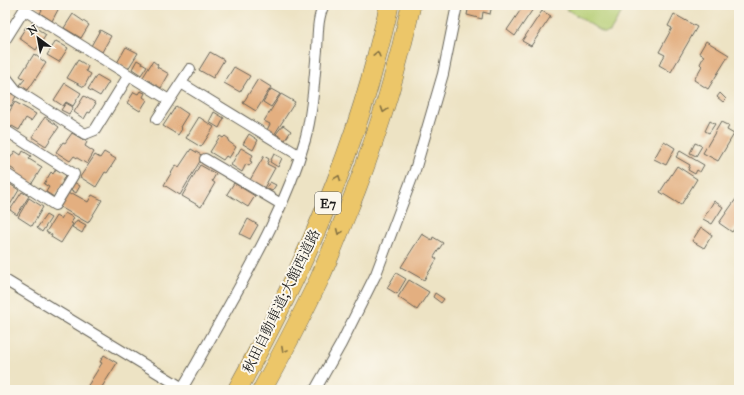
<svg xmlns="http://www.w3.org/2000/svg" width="744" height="395" font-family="'IM FELL Great Primer','Noto Serif JP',serif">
<rect width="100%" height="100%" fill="#fbf7ec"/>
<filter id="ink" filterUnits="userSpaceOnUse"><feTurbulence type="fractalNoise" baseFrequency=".025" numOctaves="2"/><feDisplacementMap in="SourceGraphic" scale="8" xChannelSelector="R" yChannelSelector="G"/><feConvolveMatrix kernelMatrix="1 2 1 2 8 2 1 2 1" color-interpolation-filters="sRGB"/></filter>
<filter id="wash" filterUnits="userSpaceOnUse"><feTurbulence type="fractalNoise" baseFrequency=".012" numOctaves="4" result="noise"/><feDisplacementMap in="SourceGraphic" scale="16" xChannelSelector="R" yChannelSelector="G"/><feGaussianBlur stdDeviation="0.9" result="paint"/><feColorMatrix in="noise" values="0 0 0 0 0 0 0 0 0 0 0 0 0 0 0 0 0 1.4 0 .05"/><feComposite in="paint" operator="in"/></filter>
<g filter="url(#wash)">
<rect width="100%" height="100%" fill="#ede3c4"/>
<path fill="#b3cc71" stroke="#687446" d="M560 5H626L610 32 604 33Z"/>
<g id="blocks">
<path fill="#e3af80" d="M38 5H58L60 6 52 21 40 13 42 10 37 7Z
M469 5H492L490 14 483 12 482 19 467 15Z
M524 5H533L535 6 515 36 507 30Z
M542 11 551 16 531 46 522 41Z
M73 14 89 25 81 38 64 28Z
M674 14 697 27 671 72 659 65 665 55 659 52 672 28 668 26Z
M26 27 32 31 35 27 46 35 36 50 19 38Z
M100 30 111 36 102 52 91 46Z
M56 41 68 48 59 62 47 55Z
M706 41 729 55 708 89 694 80 702 66 700 64 704 56 699 53Z
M126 47 138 53 128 69 117 63Z
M210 52 224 60 213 78 199 70Z
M34 54 46 63 28 90 20 85 25 79 20 76Z
M78 60 88 66 86 71 91 74 84 87 67 78Z
M137 60 147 66 141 75 132 69Z
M153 61 158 65 157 67 169 74 161 88 143 77Z
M234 67 250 76 240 92 224 83Z
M97 75 109 82 100 96 88 89Z
M258 79 271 87 256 111 243 103Z
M65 83 81 93 73 106 66 102 63 106 54 100Z
M271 89 280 94 271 107 263 102Z
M5 90 16 96 11 106 5 103Z
M140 91 145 93 143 97 147 100 140 111 127 103 134 92 138 94Z
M720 93 726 99 723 102 717 97Z
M281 94 295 102 274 135 267 130 270 124 264 121Z
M84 96 96 103 90 113 88 112 84 119 74 112Z
M15 102 36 114 31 121 26 118 19 130 12 126 11 128 5 125V119Z
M66 103 73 107 69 114 61 110Z
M176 106 188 114 180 127 182 129 178 135 163 126Z
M214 112 224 118 219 128 209 122Z
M45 117 59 127 46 146 32 137Z
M199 117 214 127 201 147 186 138Z
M710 121 715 124 709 133 705 131Z
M721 122 729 126 727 130 734 134 718 161 703 153Z
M283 125 291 131 285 140 276 134Z
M72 133 87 142 85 146 94 152 87 164 74 156 70 161 56 152 63 142 65 143Z
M249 134 258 140 253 150 243 144Z
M220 136 223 138 225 136 229 139 228 141 236 147 229 158 226 156 223 160 210 152Z
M664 141 675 148 666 165 654 159Z
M695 143 702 146 696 156 690 153Z
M241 148 253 155 250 161 252 162 249 166 246 164 242 172 231 165Z
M191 149 203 156 180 195 164 185 176 165 179 167Z
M15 151 21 155 23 151 31 156 29 159 42 167 31 185 14 174 16 171 6 165Z
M680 151 704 165 700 172 697 170 695 174 688 170 690 165 676 157Z
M104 152 116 159 107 173 105 172 96 187 80 177 95 155 100 158Z
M274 154 282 158 278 167 270 162Z
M264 156 269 159 267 164 275 168 264 188 250 180Z
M200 165 216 174 212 181 215 183 201 207 182 196Z
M677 166 697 179 681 205 660 192Z
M56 169 66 175 62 181 64 182 54 197 46 192 49 187 44 184 51 172 53 174Z
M5 181 19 190 7 210 5 209Z
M74 182 80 186 76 193 70 189Z
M270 182 276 185 272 191 266 188Z
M234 183 255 196 248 207 227 194Z
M22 192 29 196 17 215 10 210Z
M68 193 71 195 72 193 88 202 92 195 102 200 88 223 60 207Z
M29 198 43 207 32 226 18 217Z
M736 199 739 202V227L737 225 732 232 719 223Z
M714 201 723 207 712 224 703 219Z
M65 213 74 218 71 223 73 224 61 243 51 237 52 235 46 232 56 216 61 219Z
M46 215 51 218 42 232 37 228Z
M248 219 258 225 250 239 240 234Z
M77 220 86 225 82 233 72 227Z
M701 227 712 235 704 248 692 241Z
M422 234 432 240 433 237 443 243 434 257 437 259 424 280 401 267Z
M396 273 406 279 397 294 387 288Z
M409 280 429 292 417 310 398 297Z
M435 293 444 299 441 303 433 297Z
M104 355 117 363 100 390H92L87 387 102 363 100 362Z"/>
</g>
</g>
<g filter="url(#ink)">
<use href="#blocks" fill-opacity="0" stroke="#656257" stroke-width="1"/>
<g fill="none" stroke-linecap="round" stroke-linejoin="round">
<g stroke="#656257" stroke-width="12">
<path id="street" d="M24 10 169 100
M5 40 27 5
M5 76 16 90 85 134 95 130 129 75
M181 83 300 156
M157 119 190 69
M5 130 74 174 55 205 5 173
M205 159 281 204
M5 280 186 390
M181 390C197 364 211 337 226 311 257 256 288 200 305 140 313 112 314 79 317 50 318 35 317 18 324 5
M315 390 341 344 376 274 415 170 443 74 457 5"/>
</g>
<g stroke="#656257" stroke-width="20">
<path id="highway" d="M237 390C296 284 347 173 377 55 381 38 386 22 389 5
M262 390C282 354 301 317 319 280 332 251 344 220 356 190 379 130 398 68 411 5"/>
</g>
<use href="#street" stroke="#fff" stroke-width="10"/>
<use href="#highway" stroke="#ecc669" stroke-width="19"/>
</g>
<defs><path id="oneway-chevron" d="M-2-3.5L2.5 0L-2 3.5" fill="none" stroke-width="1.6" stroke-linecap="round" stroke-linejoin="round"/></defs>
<g stroke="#847142">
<use href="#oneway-chevron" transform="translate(377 54) rotate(-76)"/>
<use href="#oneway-chevron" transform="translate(384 110) rotate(108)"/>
<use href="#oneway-chevron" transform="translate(338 178) rotate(-69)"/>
<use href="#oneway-chevron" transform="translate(339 232) rotate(113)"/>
<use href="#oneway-chevron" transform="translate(284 350) rotate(118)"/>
</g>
</g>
<g text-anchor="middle" stroke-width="4" stroke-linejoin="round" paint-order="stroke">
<rect fill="#fbf7ec" stroke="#5f5e5a" stroke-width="1" x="315" y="192" width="26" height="22" rx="3"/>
<g font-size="13" font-weight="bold" fill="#1c1c1c">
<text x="328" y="208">E7</text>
</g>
<g font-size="14" fill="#1c1c1c" stroke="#fbf7ec">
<text transform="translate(281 301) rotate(-64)" y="5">秋田自動車道;大館西道路</text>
</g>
</g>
<rect width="744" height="395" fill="none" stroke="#fbf7ec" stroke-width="20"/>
<g transform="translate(38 38) rotate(328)" stroke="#fbf7ec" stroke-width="3" paint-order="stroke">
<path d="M0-3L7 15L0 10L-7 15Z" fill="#1c1c1c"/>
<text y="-6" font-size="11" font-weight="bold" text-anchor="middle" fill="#1c1c1c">N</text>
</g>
</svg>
